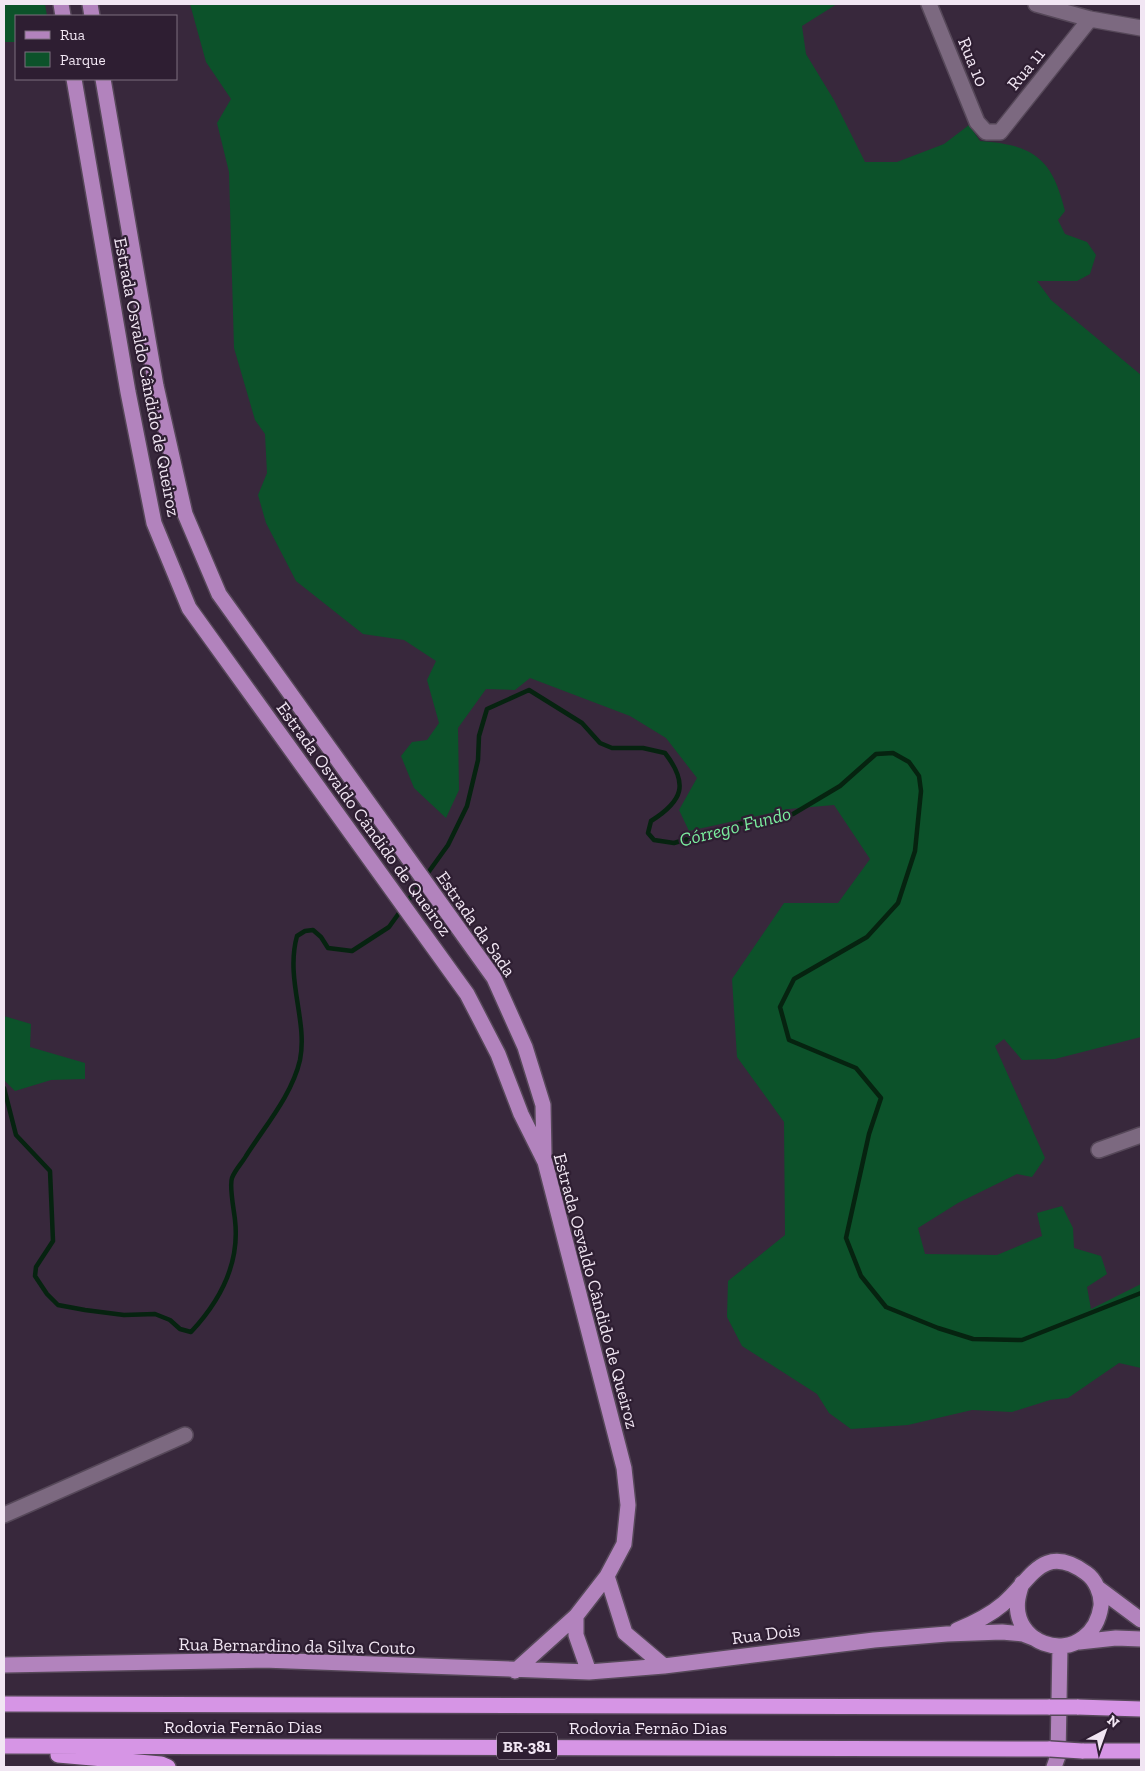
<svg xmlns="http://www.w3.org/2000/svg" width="1145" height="1771" font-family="'Zilla Slab',serif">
<rect width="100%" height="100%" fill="#38283c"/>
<path fill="#0c522a" d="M4 4H45L47 16H16V42H4Z
M190 4H837L802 26 806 54 834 100 865 162H897L944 144 969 125 980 141C1034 145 1052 158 1065 211L1058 220 1065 234 1087 242 1096 255 1090 274 1077 281H1037L1051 300 1141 375V1037L1055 1059 1022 1060 1004 1039 995 1046 1045 1158 1032 1177 1017 1174 958 1203 918 1228 925 1254 997 1255 1042 1236 1037 1213 1062 1206 1073 1228 1074 1248 1101 1256 1107 1274 1087 1287 1091 1309 1141 1284V1368L1119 1363 1068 1398 1050 1400 1012 1412 972 1410 908 1425 851 1429 829 1413 817 1394 742 1346 727 1317 728 1281 785 1235 784 1122 737 1057 732 979 784 903H838L870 859 834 805 789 809 689 831 679 810 697 778 666 738 630 716 530 678 515 690 486 689 458 728 459 790 446 818 414 788 401 756 412 742 427 740 439 723 427 680 436 661 404 640 363 634 296 581 266 523 258 495 267 473 265 434 255 420 234 348 229 172 217 123 231 99 206 62Z
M4 1016 31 1024 30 1047 85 1063V1079L51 1080 15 1091 4 1080Z"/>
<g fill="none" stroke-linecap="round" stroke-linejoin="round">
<path stroke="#062310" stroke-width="4.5" d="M4 1088 16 1135 50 1171 53 1241 36 1267 35 1276 47 1294 58 1305 85 1310 124 1315 155 1314 170 1320 180 1329 191 1332C220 1301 240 1263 235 1220 234 1210 229 1186 232 1178 235 1170 242 1163 246 1156 265 1126 292 1095 300 1060 308 1021 285 979 297 936L305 931 313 930 321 937 328 948 352 951 389 927 448 845 467 806 478 760 479 736 487 709 529 690 582 723 600 743 612 748H643L665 753C689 784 683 801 651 821L648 833 654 840 674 843 739 824 793 814 840 786 876 754 893 753 909 762 919 776 921 791 915 851 898 903 867 937 794 979 780 1007 789 1040 856 1068 881 1098 869 1134 846 1238 861 1276 886 1307 938 1328 973 1339 1022 1340 1141 1293"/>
<g stroke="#564859" stroke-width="18">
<path id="minor" d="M929 4 977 122 986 132H1000L1090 19
M1036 4 1090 19 1141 28
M1099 1150 1141 1135
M4 1515 185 1435"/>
</g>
<g stroke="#564859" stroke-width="18">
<path id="major" d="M61 4 63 16
M90 4 92 16
M74 79 128 392 154 523 189 608 467 994 498 1054 521 1114 545 1162 624 1468 628 1505 624 1544 607 1576 576 1616V1635L589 1672
M103 79 156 386 185 514 219 594 494 978 525 1047 543 1105 544 1155
M607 1576 625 1633 664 1666
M1098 1588 1141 1620
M957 1630C974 1623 989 1616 1003 1604 1030 1582 1042 1541 1086 1573 1095 1579 1102 1594 1101 1606 1099 1620 1094 1630 1083 1638 1060 1656 1023 1642 1018 1613 1016 1602 1019 1593 1022 1583
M1079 1642 1116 1638 1141 1639
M4 1665 263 1660 589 1672 664 1666 874 1640 947 1634 1002 1632 1023 1634 1036 1639
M515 1671 576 1616
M1054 1767 1058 1756 1060 1646"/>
</g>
<g stroke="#564859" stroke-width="18">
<path id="highway" d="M4 1704 1050 1707
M1077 1707 1141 1709
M4 1746 1050 1749
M1082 1751H1141
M58 1755 161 1764 168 1767"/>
</g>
<use href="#minor" stroke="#7c6980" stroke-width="15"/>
<use href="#major" stroke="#b283bd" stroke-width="15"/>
<use href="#highway" stroke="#d695e5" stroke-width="15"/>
<g stroke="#564859" stroke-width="18" stroke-linecap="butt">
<path id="highway-bridge" d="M1050 1707H1077
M1050 1749 1082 1751"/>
</g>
<use href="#highway-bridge" stroke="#d695e5" stroke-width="15"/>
</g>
<g text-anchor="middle" stroke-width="4.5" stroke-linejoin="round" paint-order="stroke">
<rect fill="#2e1e32" stroke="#b6aab9" stroke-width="1" x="497" y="1732.5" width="60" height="27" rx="4"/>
<g font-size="16" font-weight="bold" fill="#f1e6f3">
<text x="527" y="1752">BR-381</text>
</g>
<g font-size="18" fill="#f1e6f3" stroke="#2e1e32">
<text transform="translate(973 62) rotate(68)" y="6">Rua 10</text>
<text transform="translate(1026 69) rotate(-51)" y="6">Rua 11</text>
<text transform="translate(147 377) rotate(79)" y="6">Estrada Osvaldo Cândido de Queiroz</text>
<text transform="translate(364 819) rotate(54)" y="6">Estrada Osvaldo Cândido de Queiroz</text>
<text transform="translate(476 924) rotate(55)" y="6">Estrada da Sada</text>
<text transform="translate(596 1291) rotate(75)" y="6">Estrada Osvaldo Cândido de Queiroz</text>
<text transform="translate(766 1634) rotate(-7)" y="6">Rua Dois</text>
<text transform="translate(297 1646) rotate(1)" y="6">Rua Bernardino da Silva Couto</text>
<text x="243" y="1733">Rodovia Fernão Dias</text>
<text x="648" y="1734">Rodovia Fernão Dias</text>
</g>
<g font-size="19" font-style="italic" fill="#7bee9f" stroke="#2e1e32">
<text transform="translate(735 826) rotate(-14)" y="7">Córrego Fundo</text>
</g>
</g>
<rect width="1145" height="1771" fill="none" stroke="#f1e6f3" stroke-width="10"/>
<rect x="15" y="15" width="162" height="65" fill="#2e1e32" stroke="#7c6e7f"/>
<rect x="25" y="31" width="25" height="8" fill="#b283bd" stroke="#7c6e7f"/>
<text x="60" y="40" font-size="15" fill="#f1e6f3">Rua</text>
<rect x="25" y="52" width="25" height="15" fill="#0c522a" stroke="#7c6e7f"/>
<text x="60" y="65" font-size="15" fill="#f1e6f3">Parque</text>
<g transform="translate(1105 1731) rotate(41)" stroke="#2e1e32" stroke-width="4" paint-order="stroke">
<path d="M0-4L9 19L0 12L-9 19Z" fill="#f1e6f3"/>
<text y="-8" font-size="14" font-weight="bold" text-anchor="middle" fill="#f1e6f3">N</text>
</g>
</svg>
